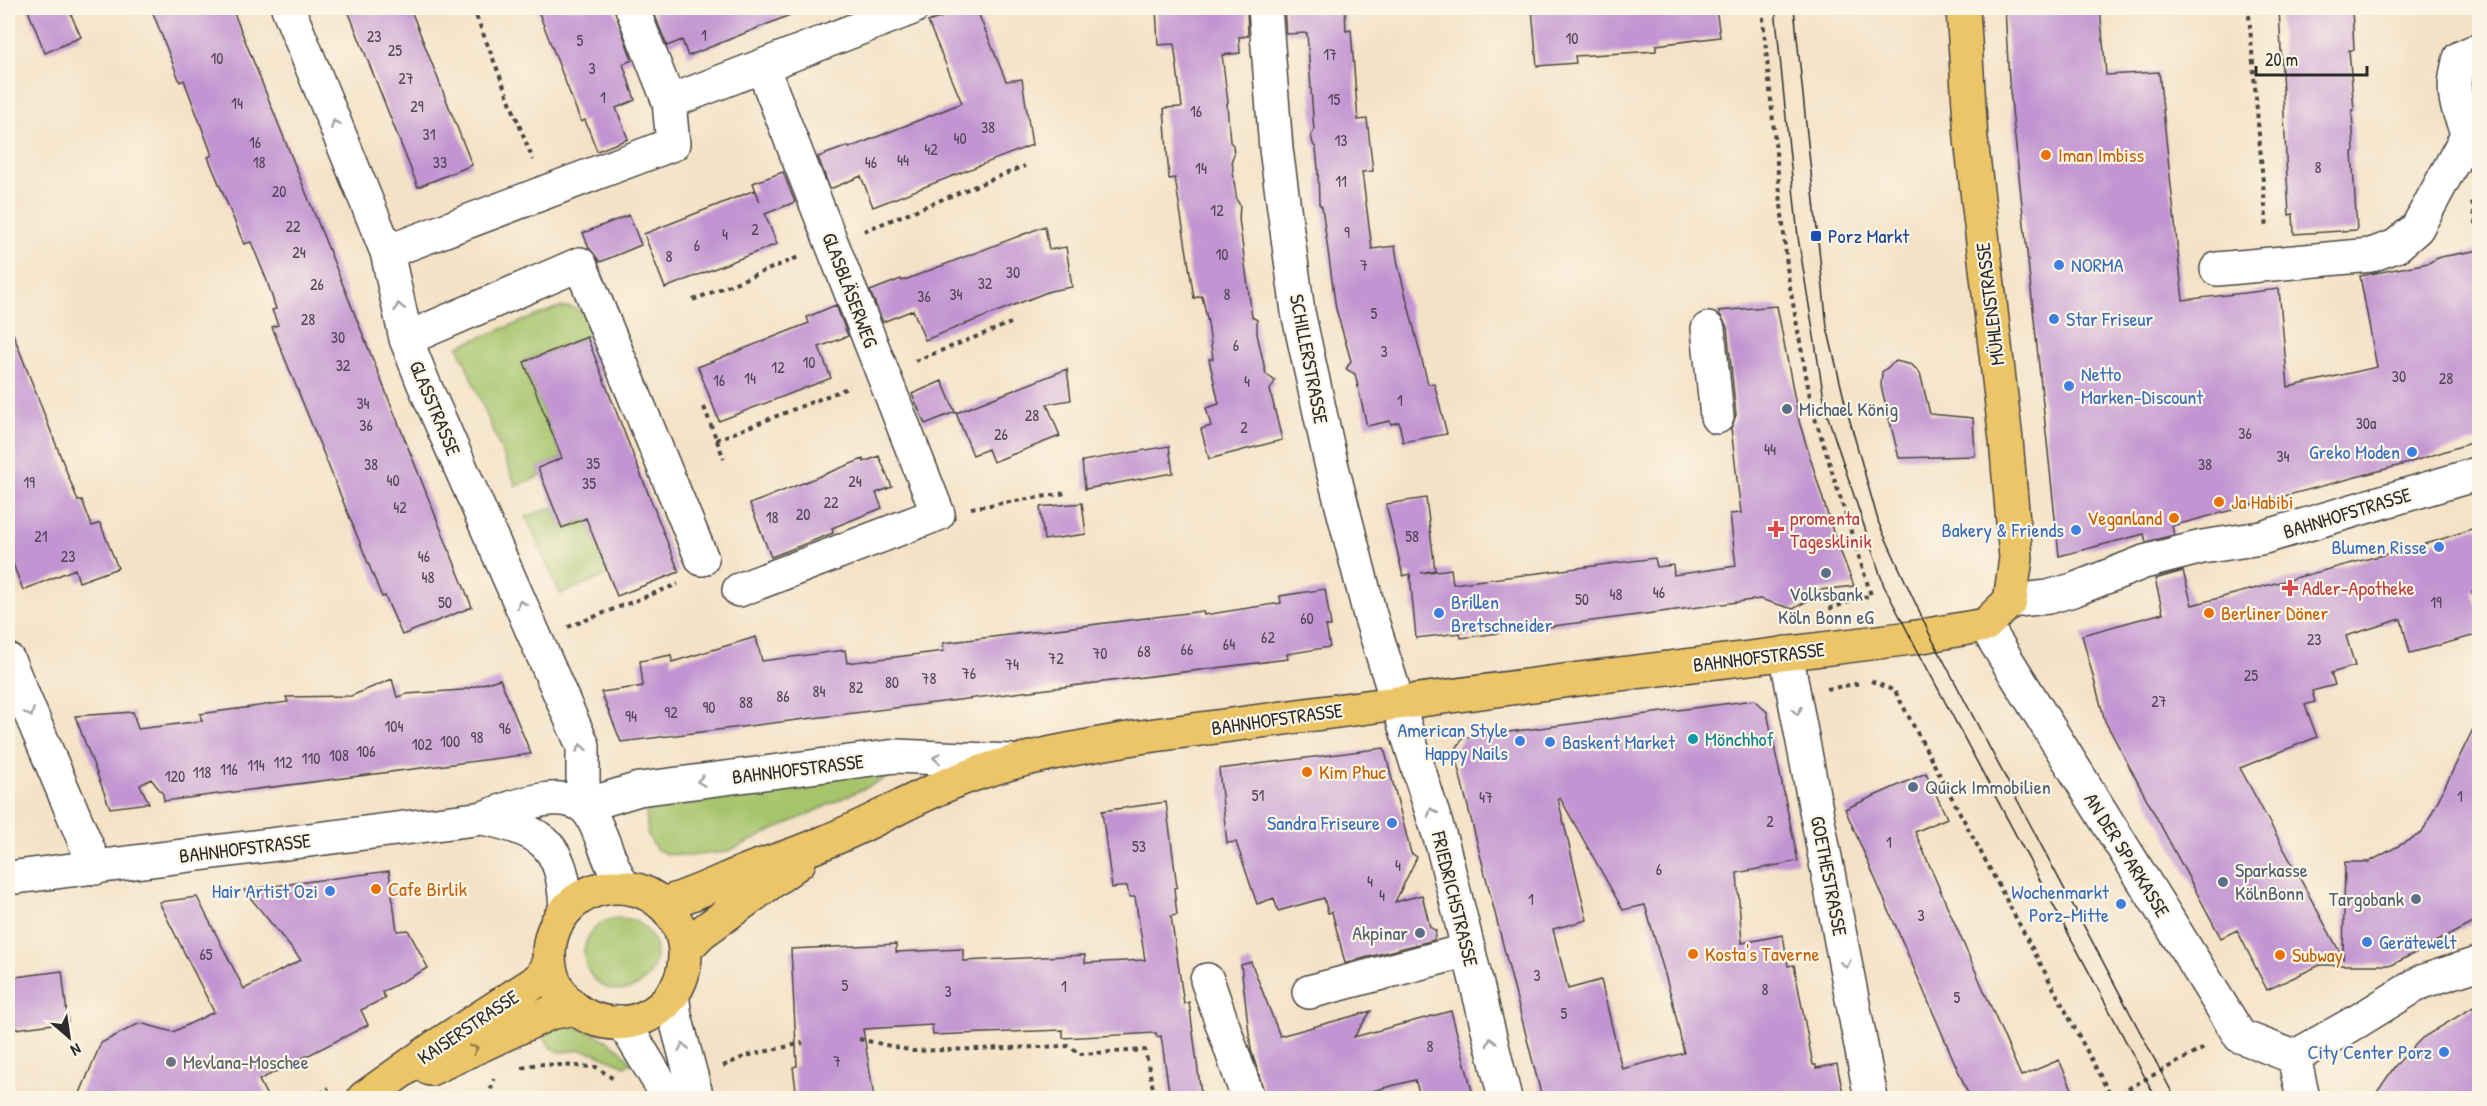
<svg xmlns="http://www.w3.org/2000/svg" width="2487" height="1106" font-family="'Patrick Hand',sans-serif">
<rect width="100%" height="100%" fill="#fcf5e5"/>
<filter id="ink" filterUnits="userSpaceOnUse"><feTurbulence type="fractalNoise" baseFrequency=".0167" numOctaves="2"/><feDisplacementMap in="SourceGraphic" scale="12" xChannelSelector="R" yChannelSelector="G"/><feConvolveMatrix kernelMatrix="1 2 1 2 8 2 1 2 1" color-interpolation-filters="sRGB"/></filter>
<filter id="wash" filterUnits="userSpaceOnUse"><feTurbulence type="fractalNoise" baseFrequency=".008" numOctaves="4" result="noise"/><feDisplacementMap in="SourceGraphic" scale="24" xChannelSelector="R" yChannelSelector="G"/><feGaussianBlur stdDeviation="1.35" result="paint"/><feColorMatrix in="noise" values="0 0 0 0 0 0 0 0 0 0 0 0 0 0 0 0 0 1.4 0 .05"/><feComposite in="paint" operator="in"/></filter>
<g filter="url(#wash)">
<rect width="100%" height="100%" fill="#f4e2c7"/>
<path fill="#a6c46c" stroke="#68784c" stroke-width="1.5" d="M571 307 586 313 597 333 524 361 562 458 538 468 541 476 516 486 458 346 556 308Z
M553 507 562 528 586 518 608 575 560 594 526 517Z
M888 768 889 777 726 852 689 856 667 854 656 849 648 836 645 801Z
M584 954a36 36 0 1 1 72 0a36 36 0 1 1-72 0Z
M561 1026C588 1027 615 1041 632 1063L625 1066 595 1053 582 1050 560 1052 551 1048 540 1030Z"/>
<g id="blocks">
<path fill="#c295d2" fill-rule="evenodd" d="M27 8H68L81 37 45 53Z
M151 8H232L472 607 402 635 385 596 382 597 272 327 278 325 272 310 276 309 267 281 251 242 244 244 208 157 212 155 184 80 180 82Z
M347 8H410L472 165 418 187Z
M537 8H614L632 60 623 64 635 100 616 108 628 139 597 151 585 120 581 122Z
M652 8H804L805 9 688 56 682 40 667 46Z
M966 8H976L1006 81 1022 79 1032 145 873 207 861 176 830 189 818 157 848 146 849 148 962 103 928 22Z
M1156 8H1247L1248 36 1239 37 1240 53 1222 55 1228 102 1227 104 1230 142 1233 145 1234 155 1232 159 1234 181 1237 201 1240 205 1239 219 1252 317 1257 320V334L1266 374 1275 381 1270 390 1282 440 1209 459 1201 429 1211 426 1206 408 1219 404 1209 359H1213L1208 323 1202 296 1194 298 1175 178 1169 179 1164 108 1182 107 1174 44 1158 45Z
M1284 8H1345L1346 31 1351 30 1358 120 1367 119 1373 171 1362 172 1372 249 1395 246 1398 265 1428 384 1434 383 1447 434 1403 442 1399 422 1391 424 1390 421 1367 426 1355 374 1346 369 1351 361 1336 309 1322 207 1319 204 1318 169 1316 148 1313 144 1311 135 1314 131 1307 33 1286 34Z
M1532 8H1716L1720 37 1656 45V51L1575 56 1576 63 1537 66Z
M2005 8H2100L2106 75 2159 72 2183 300 2279 289 2288 387 2377 367 2360 276 2428 263 2440 257 2480 250V440L2405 464 2172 526 2174 535 2146 542 2144 534 2059 556 2009 81Z
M2279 8H2352L2354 50H2349L2354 110H2352L2354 152H2352L2357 230 2294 234 2293 214 2289 215 2287 178Z
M783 172 795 202 765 214 777 244 665 288 644 234 755 190 760 202 753 183Z
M629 215 641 245 600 262 589 248 583 233Z
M1045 226 1049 250 1066 247 1072 287 1050 291 925 340 913 310 883 322 870 291 901 279 902 281Z
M836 305 848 336 819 347 831 378 719 421 698 367 809 323 807 317Z
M1777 306 1799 421 1833 532 1854 586 1820 590 1809 600 1793 609 1760 599 1461 638 1460 633 1416 638 1410 574 1403 576 1386 504 1426 498 1435 570 1421 573 1451 569 1453 584 1655 558 1657 567 1673 565 1674 575 1736 566 1730 514 1741 513 1731 428 1736 415 1727 327 1718 311Z
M10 326 78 501 82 500 92 526 100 523 118 568 79 582 75 569 23 590 8 551V327Z
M587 337 679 572 617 596 586 518 562 528 538 468 562 458 524 362Z
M1896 361 1912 365 1920 373 1930 414 1973 418 1975 456 1899 458 1881 386 1882 372Z
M1067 369 1071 400 1047 404 1060 436 993 462 988 449 973 455 956 413Z
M942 381 955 412 925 424 912 394Z
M1169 446 1173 473 1085 489 1082 461Z
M879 456 892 487 876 493 882 508 832 528 833 533 771 557 750 504 863 459 864 462Z
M1082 503 1086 534 1044 540 1040 507Z
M2480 526V589L2472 592 2480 614V634L2410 653 2401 619 2346 636 2355 666 2331 673 2335 685 2312 691 2315 702 2305 705 2317 737 2240 768 2343 958 2345 862H2369L2422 833 2480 715V919L2392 965H2320L2267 990 2237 930 2221 938 2105 721 2082 635 2163 613 2155 579 2183 571 2192 605 2436 541Z
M1325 589 1331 626H1326L1330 647 1287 654 1288 659 621 742 601 692 643 686 640 661 671 655 672 662 756 637 762 661 845 650 847 663 944 651 943 643 1203 611 1204 615 1281 603 1280 596Z
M392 679 397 697 407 694 462 690 500 679 531 754 164 801 163 794 151 779 140 785 149 803 110 808 75 716 133 712 138 729 202 721 200 714 288 702 286 697 351 696Z
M1754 700 1767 712 1798 861 1737 873 1742 943 1783 935 1788 966 1794 965 1813 1065H1816V1068L1837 1064 1844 1098H1542L1454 752 1463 738ZM1560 798 1623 910 1645 905 1672 999 1684 1053 1622 1069 1601 980 1568 989 1553 929 1587 920 1558 799Z
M1384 748 1411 853 1417 857 1395 902 1422 895 1430 927 1436 931 1434 940 1345 963 1332 912 1328 913 1324 898 1278 911 1274 898 1257 904 1236 842 1227 843 1219 769Z
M1926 773 1947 818 1915 832 2021 1076 2059 1060 2076 1098H1970L1845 809Z
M1166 802 1177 887 1174 888 1177 915 1171 916 1184 1004 1189 1002 1201 1094 1170 1098 1161 1036 1157 1037 1156 1033 1063 1038V1030L933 1035 932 1025 863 1029 874 1098H797L793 1067 797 1066 791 949 896 944V952L963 949V961L1085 955V963L1145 960 1135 897H1129L1127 886 1112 888 1102 811Z
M389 871 397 931 408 930 428 968 382 992 385 998 361 1010 368 1025 259 1080 268 1098H78L101 1043 140 1023 173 1032 214 1012 159 902 197 897 244 989 301 960 244 890Z
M1251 962 1280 1036 1371 1011 1354 1037 1451 1011 1474 1098H1421L1415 1080 1345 1098H1266L1251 1050 1241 965Z
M62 971 68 1022 8 1030V978Z
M2480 1003V1098H2373L2395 1066 2422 1038Z"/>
</g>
</g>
<g filter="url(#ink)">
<use href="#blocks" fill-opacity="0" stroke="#494642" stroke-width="1.5"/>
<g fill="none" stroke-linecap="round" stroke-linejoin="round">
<g stroke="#494642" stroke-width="36">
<path id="minor" d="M288 8 387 252 406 339 423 382 583 746V806L639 789 896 756 1011 761
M632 8 669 102
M1265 8 1276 149 1298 312 1331 463 1370 615 1443 847 1505 1098
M2480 49 2460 58C2451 90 2455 104 2468 134L2480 136
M387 252 673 144 669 102 912 8
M2217 269 2371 255 2396 246 2417 228 2468 134
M1708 329 1717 417
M406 339 580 264 702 559
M739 590 938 514 762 66
M2010 601 2048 597 2073 590 2144 562 2202 547 2261 538 2480 473
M1985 625 2240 1036 2294 1057
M1786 653 1871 1098
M8 660 96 868
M483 818C543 831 563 844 566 909
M8 878 483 818C510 808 571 782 591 815 604 838 609 865 624 887
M1207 980 1248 1098
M1309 992 1469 950
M672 994 675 1016 697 1098
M620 1022 631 1035 669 1098
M2303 1098 2294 1057 2358 1021 2421 982 2480 963"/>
</g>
<g stroke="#494642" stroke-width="36">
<path id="major" d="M549 955a68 68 0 1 1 136 0a68 68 0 1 1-136 0Z
M662 904C692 896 718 882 746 871 772 861 798 854 823 843 874 823 920 793 972 775 1026 756 1083 747 1140 737L1571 680 1911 638 1985 625 2010 601 2016 558 2006 440 1971 139 1963 8
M685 949 701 933 799 862
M430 1069 550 1013 574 1008
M364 1098 438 1045 534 983 542 976 549 961"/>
</g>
<path stroke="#494642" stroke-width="4" stroke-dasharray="4.5 4.5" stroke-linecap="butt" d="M473 8 533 160
M1762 8 1788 276 1812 408 1871 595 1825 610
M2249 15 2267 230
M2472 202 2477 228
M864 231 1025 166
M693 300 799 257
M915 361 1011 323
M704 407 724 459
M716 440 850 387
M971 508 1066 493
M568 627 678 584
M1871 681 1895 691 2112 1098
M1827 689 1861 683
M859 1039 913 1051 1070 1046 1079 1054 1145 1050 1155 1098
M723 1066 746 1056 803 1043
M522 1068 537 1064 596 1067 615 1080
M2112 1097 2206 1047
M312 1098 329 1088
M488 1098 494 1079"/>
<use href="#minor" stroke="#fff" stroke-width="33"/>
<use href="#major" stroke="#edc569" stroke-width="33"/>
<path stroke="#2b2b2b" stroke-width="1.5" d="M1775 8 1798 237 1826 411 1884 586 1911 638 2156 1098
M1794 8 1827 327 1846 407 1879 524 1930 635 2175 1098"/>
</g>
<defs><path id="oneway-chevron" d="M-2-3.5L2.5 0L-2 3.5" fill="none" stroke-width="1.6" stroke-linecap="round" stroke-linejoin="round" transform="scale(1.5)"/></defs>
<g stroke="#a0a0a0">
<use href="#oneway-chevron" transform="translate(335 124) rotate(-112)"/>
<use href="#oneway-chevron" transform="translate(399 307) rotate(-102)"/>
<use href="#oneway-chevron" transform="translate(521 604) rotate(-114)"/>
<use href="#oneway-chevron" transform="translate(1797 711) rotate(79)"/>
<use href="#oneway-chevron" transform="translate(30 713) rotate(67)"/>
<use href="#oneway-chevron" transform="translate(581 748) rotate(-100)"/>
<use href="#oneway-chevron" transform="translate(937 758) rotate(-177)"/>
<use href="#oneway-chevron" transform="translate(701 781) rotate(173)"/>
<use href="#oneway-chevron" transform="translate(1432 812) rotate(-108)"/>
<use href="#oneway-chevron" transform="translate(1846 964) rotate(79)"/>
<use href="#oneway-chevron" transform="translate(1491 1042) rotate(-104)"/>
<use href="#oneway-chevron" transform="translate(683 1047) rotate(-104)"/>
</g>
<use stroke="#8c784a" href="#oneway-chevron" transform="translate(474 1049) rotate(-26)"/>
</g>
<g fill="#e8710a" stroke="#fcf5e5" stroke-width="2">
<circle cx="2046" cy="155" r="6"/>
<circle cx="2219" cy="502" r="6"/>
<circle cx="2174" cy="518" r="6"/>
<circle cx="2209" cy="613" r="6"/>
<circle cx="1307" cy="772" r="6"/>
<circle cx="376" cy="889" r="6"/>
<circle cx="1693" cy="954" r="6"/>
<circle cx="2280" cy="955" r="6"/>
</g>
<rect fill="#1a4fb4" stroke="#fcf5e5" stroke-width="2" x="1810" y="230" width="12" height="12" rx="3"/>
<g fill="#3f7fe0" stroke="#fcf5e5" stroke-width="2">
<circle cx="2059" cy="265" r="6"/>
<circle cx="2054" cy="319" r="6"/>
<circle cx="2069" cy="386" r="6"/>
<circle cx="2412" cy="452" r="6"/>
<circle cx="2076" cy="530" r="6"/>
<circle cx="2439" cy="547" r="6"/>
<circle cx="1439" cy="613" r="6"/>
<circle cx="1520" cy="741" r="6"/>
<circle cx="1550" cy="742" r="6"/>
<circle cx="1392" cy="823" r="6"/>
<circle cx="330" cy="891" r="6"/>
<circle cx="2121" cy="904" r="6"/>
<circle cx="2367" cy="942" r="6"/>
<circle cx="2444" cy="1052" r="6"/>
</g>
<g fill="#5c6f8a" stroke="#fcf5e5" stroke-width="2">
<circle cx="1787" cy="409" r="6"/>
<circle cx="1826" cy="573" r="6"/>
<circle cx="1913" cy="787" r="6"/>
<circle cx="2223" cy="882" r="6"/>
<circle cx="2416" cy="899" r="6"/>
<circle cx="1420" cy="933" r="6"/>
</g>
<g fill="#e0444e" stroke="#fcf5e5" stroke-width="2">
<path d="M1773 520h6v6h6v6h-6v6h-6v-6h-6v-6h6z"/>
<path d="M2287 579h6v6h6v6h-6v6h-6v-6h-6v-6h6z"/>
</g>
<circle fill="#0f9aa8" stroke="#fcf5e5" stroke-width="2" cx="1693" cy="739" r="6"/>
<circle fill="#6b7280" stroke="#fcf5e5" stroke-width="2" cx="171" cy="1062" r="6"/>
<g text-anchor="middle" stroke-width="4.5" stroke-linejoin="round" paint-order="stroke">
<g font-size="16" fill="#514655">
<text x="704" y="41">1</text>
<text x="374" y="42">23</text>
<text x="1572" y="44">10</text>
<text x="580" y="46">5</text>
<text x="395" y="56">25</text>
<text x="1330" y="60">17</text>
<text x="217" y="64">10</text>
<text x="592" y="74">3</text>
<text x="406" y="84">27</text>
<text x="603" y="103">1</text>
<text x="1334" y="105">15</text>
<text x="237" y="109">14</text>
<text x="417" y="112">29</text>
<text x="1196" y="117">16</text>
<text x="988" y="133">38</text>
<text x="429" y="140">31</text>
<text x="960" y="144">40</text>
<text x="1341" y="146">13</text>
<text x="255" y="148">16</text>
<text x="931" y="155">42</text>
<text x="903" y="166">44</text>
<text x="259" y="168">18</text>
<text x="440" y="168">33</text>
<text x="871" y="168">46</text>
<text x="2318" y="173">8</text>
<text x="1201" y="174">14</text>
<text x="1341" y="187">11</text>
<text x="279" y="197">20</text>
<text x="1217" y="216">12</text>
<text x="293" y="232">22</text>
<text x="755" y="235">2</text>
<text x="1347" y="238">9</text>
<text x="725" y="240">4</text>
<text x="697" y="251">6</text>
<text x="299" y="258">24</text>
<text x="1222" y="260">10</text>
<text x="669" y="262">8</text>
<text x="1364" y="271">7</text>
<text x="1013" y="278">30</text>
<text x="985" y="289">32</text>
<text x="317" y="290">26</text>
<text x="956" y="300">34</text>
<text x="1227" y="300">8</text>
<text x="924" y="302">36</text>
<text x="1374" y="319">5</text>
<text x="308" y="325">28</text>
<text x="338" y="343">30</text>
<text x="1236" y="351">6</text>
<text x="1384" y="357">3</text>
<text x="809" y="368">10</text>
<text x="343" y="371">32</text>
<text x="778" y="373">12</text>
<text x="2399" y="382">30</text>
<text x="750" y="384">14</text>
<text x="2446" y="384">28</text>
<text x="719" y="386">16</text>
<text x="1247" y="387">4</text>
<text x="1400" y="406">1</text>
<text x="363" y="409">34</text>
<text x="1032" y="421">28</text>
<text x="2366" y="429">30a</text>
<text x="366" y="431">36</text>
<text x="1244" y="433">2</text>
<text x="2245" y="439">36</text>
<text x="1001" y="440">26</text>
<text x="1770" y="455">44</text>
<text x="2283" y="462">34</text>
<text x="593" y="469">35</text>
<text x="371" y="470">38</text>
<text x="2205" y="470">38</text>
<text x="393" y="486">40</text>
<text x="855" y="487">24</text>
<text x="29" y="488">19</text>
<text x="589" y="489">35</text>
<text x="831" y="508">22</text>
<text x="400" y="513">42</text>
<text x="803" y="520">20</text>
<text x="772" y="523">18</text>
<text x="41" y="542">21</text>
<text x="1412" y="542">58</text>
<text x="68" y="562">23</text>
<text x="424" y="562">46</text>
<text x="428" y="583">48</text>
<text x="1659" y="598">46</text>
<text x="1616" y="600">48</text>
<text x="1582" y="605">50</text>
<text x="445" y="608">50</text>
<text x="2436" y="608">19</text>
<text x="1307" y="624">60</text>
<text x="1268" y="643">62</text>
<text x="2314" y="645">23</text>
<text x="1229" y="650">64</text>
<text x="1187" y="655">66</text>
<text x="1144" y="657">68</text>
<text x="1100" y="659">70</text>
<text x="1056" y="664">72</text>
<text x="1012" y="670">74</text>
<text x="969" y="679">76</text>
<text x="2251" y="681">25</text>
<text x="929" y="684">78</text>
<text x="892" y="688">80</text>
<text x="856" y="693">82</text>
<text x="819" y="697">84</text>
<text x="783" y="702">86</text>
<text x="2159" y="707">27</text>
<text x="746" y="708">88</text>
<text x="709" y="713">90</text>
<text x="671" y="718">92</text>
<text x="631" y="722">94</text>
<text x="394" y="732">104</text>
<text x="505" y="734">96</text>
<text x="477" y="743">98</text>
<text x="450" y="747">100</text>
<text x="422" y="750">102</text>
<text x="366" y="757">106</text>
<text x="339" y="761">108</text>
<text x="311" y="764">110</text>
<text x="283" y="768">112</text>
<text x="256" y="771">114</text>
<text x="229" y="775">116</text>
<text x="202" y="778">118</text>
<text x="175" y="782">120</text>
<text x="1258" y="801">51</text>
<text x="2460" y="802">1</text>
<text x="1486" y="803">47</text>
<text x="1770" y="827">2</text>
<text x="1889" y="848">1</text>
<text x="1139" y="852">53</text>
<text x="1398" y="871">4</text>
<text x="1659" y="875">6</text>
<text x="1370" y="887">4</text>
<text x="1382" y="901">4</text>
<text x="1531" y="905">1</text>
<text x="1921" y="921">3</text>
<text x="206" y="960">65</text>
<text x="1537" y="981">3</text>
<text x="845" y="991">5</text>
<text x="1064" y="992">1</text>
<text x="1765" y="995">8</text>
<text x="948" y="997">3</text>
<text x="1957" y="1003">5</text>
<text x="1564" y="1019">5</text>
<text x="1430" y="1052">8</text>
<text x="837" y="1067">7</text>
</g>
<g font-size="20" fill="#c56008" stroke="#fcf5e5" text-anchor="start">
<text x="2058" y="162">Iman Imbiss</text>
<text x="2231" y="509">Ja Habibi</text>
<text x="2162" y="525" text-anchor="end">Veganland</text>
<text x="2221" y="620">Berliner Döner</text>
<text x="1319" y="779">Kim Phuc</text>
<text x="388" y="896">Cafe Birlik</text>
<text x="1705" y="961">Kosta's Taverne</text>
<text x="2292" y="962">Subway</text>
</g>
<g font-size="20" fill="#164399" stroke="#fcf5e5" text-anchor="start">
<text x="1828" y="243">Porz Markt</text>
</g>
<g font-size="20" fill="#366cbe" stroke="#fcf5e5" text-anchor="end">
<text x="2071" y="272" text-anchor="start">NORMA</text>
<text x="2066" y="326" text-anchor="start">Star Friseur</text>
<text x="2081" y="381" text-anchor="start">Netto<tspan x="2081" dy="23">Marken-Discount</tspan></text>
<text x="2400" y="459">Greko Moden</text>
<text x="2064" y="537">Bakery &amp; Friends</text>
<text x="2427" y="554">Blumen Risse</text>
<text x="1451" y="609" text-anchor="start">Brillen<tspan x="1451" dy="23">Bretschneider</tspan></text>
<text x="1508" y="737">American Style<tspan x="1508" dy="23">Happy Nails</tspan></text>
<text x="1562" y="749" text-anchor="start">Baskent Market</text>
<text x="1380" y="830">Sandra Friseure</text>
<text x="318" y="898">Hair Artist Ozi</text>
<text x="2109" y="899">Wochenmarkt<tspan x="2109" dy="23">Porz-Mitte</tspan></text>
<text x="2379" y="949" text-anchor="start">Gerätewelt</text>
<text x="2432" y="1059">City Center Porz</text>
</g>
<g font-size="20" fill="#2b2b2b" stroke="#fcf5e5">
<text transform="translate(850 290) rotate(69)" y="7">GLASBLÄSERWEG</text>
<text transform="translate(1990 304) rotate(-97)" y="7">MÜHLENSTRASSE</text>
<text transform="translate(1309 359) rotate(79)" y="7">SCHILLERSTRASSE</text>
<text transform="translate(435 408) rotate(67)" y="7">GLASSTRASSE</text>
<text transform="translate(2347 513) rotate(-17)" y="7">BAHNHOFSTRASSE</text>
<text transform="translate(1759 657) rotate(-7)" y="7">BAHNHOFSTRASSE</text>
<text transform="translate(1277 719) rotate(-8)" y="7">BAHNHOFSTRASSE</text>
<text transform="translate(798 769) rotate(-7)" y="7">BAHNHOFSTRASSE</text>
<text transform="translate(245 848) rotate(-7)" y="7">BAHNHOFSTRASSE</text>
<text transform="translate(2127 855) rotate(58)" y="7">AN DER SPARKASSE</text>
<text transform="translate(1829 876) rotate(79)" y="7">GOETHESTRASSE</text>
<text transform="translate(1455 899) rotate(76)" y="7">FRIEDRICHSTRASSE</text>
<text transform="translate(468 1027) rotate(-34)" y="7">KAISERSTRASSE</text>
</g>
<g font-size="20" fill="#4e5e75" stroke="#fcf5e5" text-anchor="start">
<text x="1799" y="416">Michael König</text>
<text x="1826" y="601" text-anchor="middle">Volksbank<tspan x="1826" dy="23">Köln Bonn eG</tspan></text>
<text x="1925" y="794">Quick Immobilien</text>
<text x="2235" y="877">Sparkasse<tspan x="2235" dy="23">KölnBonn</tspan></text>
<text x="2404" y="906" text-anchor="end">Targobank</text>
<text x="1408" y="940" text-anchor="end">Akpinar</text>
</g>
<g font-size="20" fill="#be3a42" stroke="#fcf5e5" text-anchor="start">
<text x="1790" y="525">promenta<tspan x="1790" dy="23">Tagesklinik</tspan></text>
<text x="2302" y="595">Adler-Apotheke</text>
</g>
<g font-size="20" fill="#0d838f" stroke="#fcf5e5" text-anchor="start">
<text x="1705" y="746">Mönchhof</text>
</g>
<g font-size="20" fill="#5b616d" stroke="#fcf5e5" text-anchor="start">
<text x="183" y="1069">Mevlana-Moschee</text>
</g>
</g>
<rect width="2487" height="1106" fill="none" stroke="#fcf5e5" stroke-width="30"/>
<g transform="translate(69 1037) rotate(151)" stroke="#fcf5e5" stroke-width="4.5" paint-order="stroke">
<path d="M0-4.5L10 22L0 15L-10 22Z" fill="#2b2b2b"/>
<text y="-9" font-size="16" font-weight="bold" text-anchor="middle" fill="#2b2b2b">N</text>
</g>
<path d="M2256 66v9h111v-9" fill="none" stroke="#2b2b2b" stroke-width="3"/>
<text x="2265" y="66" font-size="18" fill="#2b2b2b" stroke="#fcf5e5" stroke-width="4.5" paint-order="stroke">20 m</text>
</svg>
